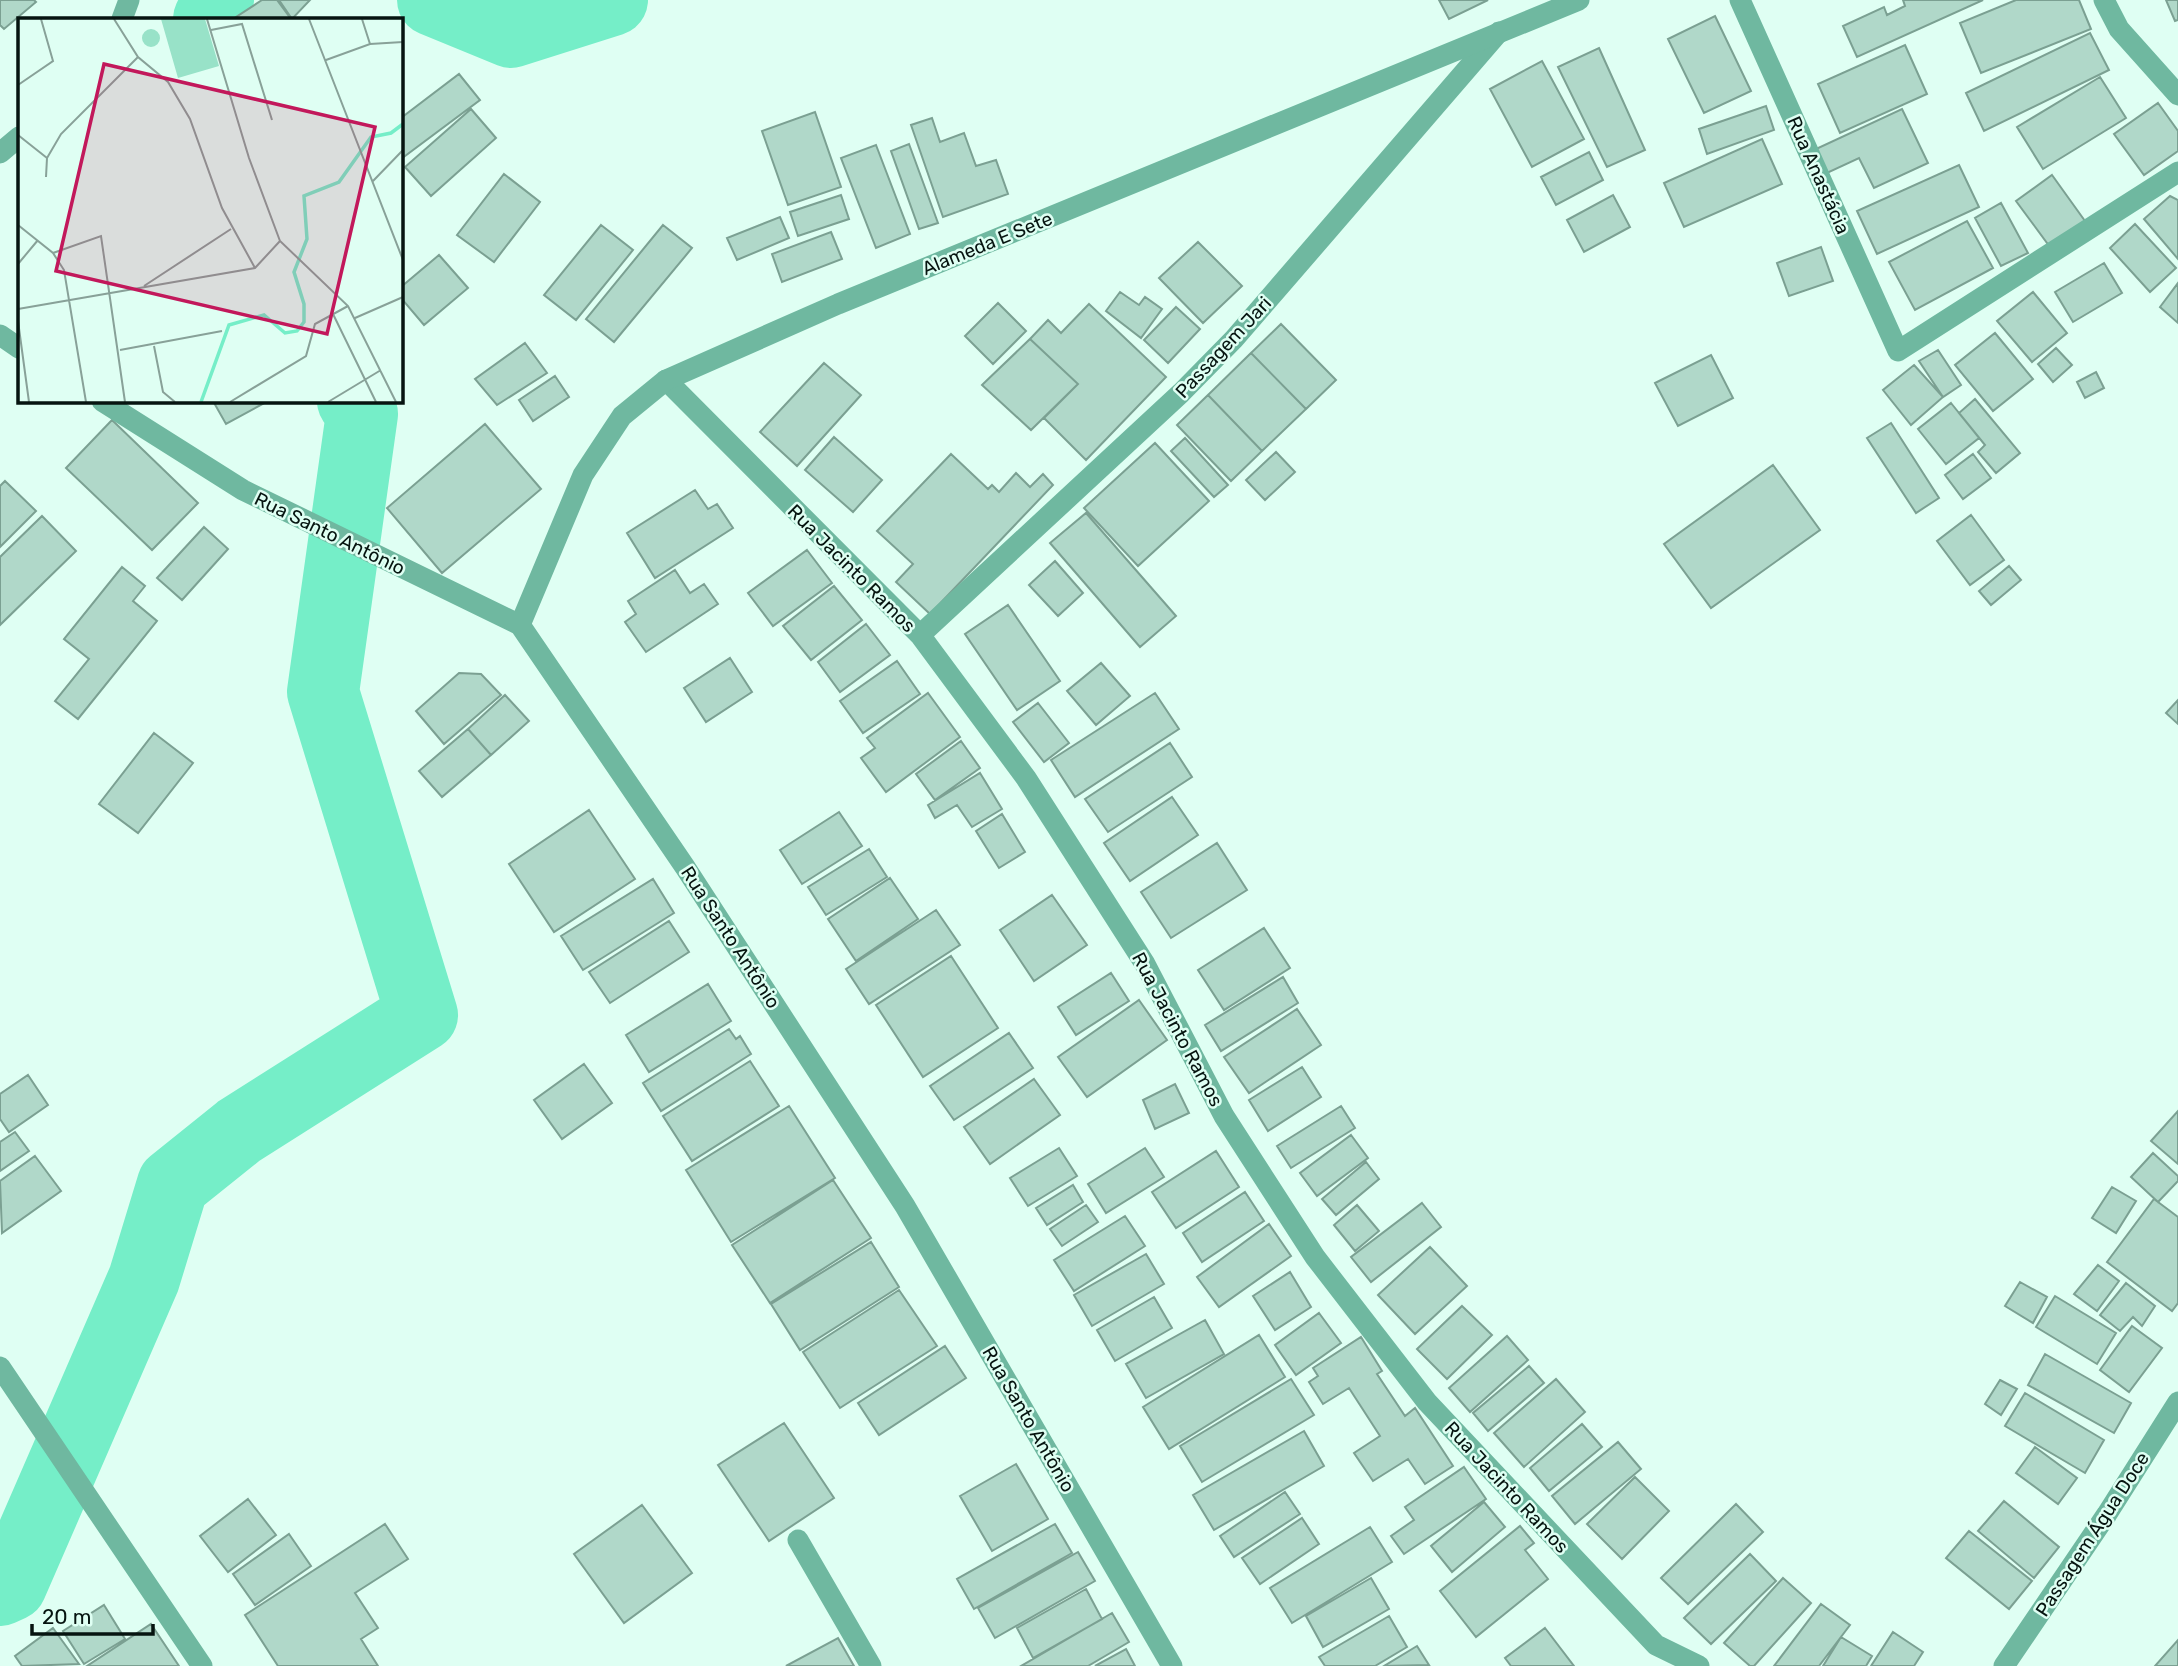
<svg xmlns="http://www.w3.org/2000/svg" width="2178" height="1666" font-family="Rubik,sans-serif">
<rect width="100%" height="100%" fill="#dffff3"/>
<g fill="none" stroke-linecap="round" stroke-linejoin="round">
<path stroke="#75eec8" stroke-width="72" d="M433 0 511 32 612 0
M209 19 218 0
M0 1590 11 1585 144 1279 173 1184 239 1131 422 1015 323 692 362 414 353 401"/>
</g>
<path fill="#b0d8c9" stroke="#7ba092" stroke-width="2" d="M0 0H34L36 2 4 29 0 25Z
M262 0H277L291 19H233Z
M279 0H310L292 19Z
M1439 0H1488L1449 19Z
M1903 0H1983L1857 57 1843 26 1884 7 1887 15 1905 6Z
M2016 0H2079L2091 29 1981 73 1960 23Z
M2166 0H2178V20L2175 21Z
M1715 16 1751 91 1704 113 1668 39Z
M2090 33 2109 70 1984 131 1966 93Z
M1905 45 1927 94 1840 133 1818 84Z
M1599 48 1645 150 1607 167 1558 67Z
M1542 61 1584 139 1532 167 1490 89Z
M459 74 480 100 401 159V118Z
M2100 77 2126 118 2043 169 2017 127Z
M2158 103 2178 131V151L2144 175 2114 134Z
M1766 106 1774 130 1707 154 1699 129Z
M471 109 496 138 431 196 405 167Z
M1902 109 1928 163 1874 188 1859 158 1827 173 1816 149Z
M815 112 841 187 788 205 762 131Z
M932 118 940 142 964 133 976 166 996 160 1008 194 943 217 911 125Z
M1762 139 1782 184 1684 227 1664 183Z
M909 144 938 223 919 229 891 151Z
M876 145 910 234 876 248 841 158Z
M1589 152 1603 180 1556 205 1541 177Z
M1959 165 1979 207 1877 254 1857 211Z
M504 174 540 202 494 262 457 235Z
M2052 175 2085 221 2050 247 2016 201Z
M841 195 849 219 798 236 790 212Z
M1613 195 1630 227 1584 252 1567 220Z
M2170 196 2178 200V259L2144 219Z
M2001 203 2028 253 2001 266 1975 218Z
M780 217 789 238 737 260 727 238Z
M1967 221 1993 268 1915 310 1889 262Z
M2135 224 2176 268 2150 292 2110 248Z
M601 225 633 250 576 320 544 295Z
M663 225 692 248 614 342 586 319Z
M831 232 842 259 782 282 772 254Z
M1198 242 1242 286 1203 323 1159 278Z
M1821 247 1833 281 1789 296 1777 263Z
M439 255 468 288 424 325 401 298V287Z
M2104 263 2122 293 2073 322 2055 292Z
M2178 283V323L2160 307Z
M1120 292 1139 305 1145 297 1162 309 1141 338 1106 311Z
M2033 292 2067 333 2032 362 1997 321Z
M998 303 1026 331 993 364 965 336Z
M1089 304 1166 377 1086 460 1044 418 1078 384 1030 339 1048 320 1061 333Z
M1176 307 1200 329 1168 363 1144 340Z
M1281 324 1336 380 1306 409 1251 353Z
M1995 333 2033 379 1993 411 1955 365Z
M1030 339 1078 384 1031 430 982 385Z
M525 343 547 373 497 405 475 379Z
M2056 348 2072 365 2053 382 2038 364Z
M1938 350 1961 385 1943 397 1919 361Z
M1251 353 1306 409 1262 451 1208 395Z
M1711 355 1733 398 1678 426 1655 383Z
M824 363 861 395 797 466 760 432Z
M1914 365 1943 397 1911 425 1883 390Z
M2096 372 2104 388 2085 398 2077 382Z
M555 376 569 397 533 421 519 400Z
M1208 395 1262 451 1231 481 1177 425Z
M1975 399 2020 453 1996 473 1978 452 1985 445 1959 413Z
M213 401H268L226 424Z
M1951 403 1979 438 1946 464 1918 429Z
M112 420 198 503 152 550 66 468Z
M1891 423 1939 498 1916 513 1867 438Z
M485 424 541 489 442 573 387 508Z
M834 437 882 480 853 512 805 470Z
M1185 438 1228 485 1214 497 1171 451Z
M1155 443 1209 501 1138 566 1084 508Z
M1276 452 1295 472 1265 500 1246 480Z
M951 454 988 489 992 485 999 492 1016 473 1030 487 1043 474 1053 485 930 614 896 582 913 564 877 531Z
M1973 454 1991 478 1963 499 1945 475Z
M1773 465 1820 530 1711 608 1664 544Z
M5 481 36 511 0 547V486Z
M695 490 708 509 717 504 733 528 655 578 627 533Z
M1086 513 1176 616 1140 647 1050 543Z
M1971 515 2004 560 1970 585 1937 541Z
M42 516 76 551 0 625V557Z
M204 527 228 549 182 600 157 578Z
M807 550 832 583 773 626 748 593Z
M1055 561 1083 593 1058 616 1029 585Z
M2009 566 2021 580 1991 605 1979 591Z
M122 567 145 586 133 601 157 621 78 719 55 701 89 659 64 639Z
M675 570 690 593 704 584 718 604 646 652 625 622 636 614 628 601Z
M834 586 862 620 811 660 783 626Z
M1008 605 1060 681 1017 710 965 634Z
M866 624 890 655 840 692 818 662Z
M730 658 752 692 706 722 684 688Z
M897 661 920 694 863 733 840 701Z
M1101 663 1130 696 1096 725 1067 691Z
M459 673 481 674 501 695 444 744 416 711Z
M928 693 960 737 886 792 861 758 875 748 867 738Z
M1155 693 1179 729 1075 797 1051 760Z
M505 695 529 721 491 755 468 729Z
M2178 700V724L2166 713Z
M1038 703 1069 743 1044 762 1013 722Z
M468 729 491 755 442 797 419 771Z
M154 733 193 763 138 833 99 804Z
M961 741 980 768 935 800 916 774Z
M1170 743 1192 777 1108 832 1085 799Z
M980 773 1002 809 972 827 957 805 935 818 928 805Z
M1172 797 1198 835 1130 881 1104 843Z
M589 810 635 879 554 932 509 864Z
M839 812 862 846 802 884 780 850Z
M1002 814 1025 852 999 868 976 831Z
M1217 843 1247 890 1171 938 1141 892Z
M869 849 887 877 826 915 808 887Z
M890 878 918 919 856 961 828 919Z
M653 879 674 913 583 970 561 936Z
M1052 895 1087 945 1034 981 1000 930Z
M936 910 960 945 869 1004 846 969Z
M669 921 689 952 610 1003 589 972Z
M1264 928 1290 968 1224 1010 1198 970Z
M951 956 998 1028 923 1077 876 1005Z
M1111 973 1129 1001 1076 1035 1058 1007Z
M1283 977 1298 1003 1221 1051 1205 1025Z
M708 984 731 1021 649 1072 626 1035Z
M1139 1000 1167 1040 1087 1097 1058 1057Z
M1297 1009 1321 1045 1249 1093 1224 1057Z
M729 1029 736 1039 740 1036 751 1054 661 1111 643 1083Z
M1009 1033 1033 1068 954 1120 930 1086Z
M750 1061 779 1106 692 1161 663 1116Z
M584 1064 612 1103 562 1139 534 1100Z
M1302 1067 1321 1097 1268 1131 1249 1100Z
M28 1075 48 1105 9 1132 0 1119V1094Z
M1034 1079 1060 1115 990 1164 964 1127Z
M1175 1084 1189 1113 1155 1129 1143 1100Z
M789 1106 835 1178 731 1242 686 1170Z
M1341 1106 1355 1128 1291 1168 1277 1146Z
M2178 1111V1164L2151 1141Z
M15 1132 29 1151 0 1171V1142Z
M1351 1135 1368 1158 1317 1196 1300 1173Z
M1059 1148 1077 1176 1028 1206 1010 1178Z
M1145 1148 1164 1177 1106 1213 1088 1184Z
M1216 1151 1239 1187 1176 1228 1152 1192Z
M2153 1153 2178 1176V1181L2158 1202 2131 1177Z
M35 1156 61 1191 2 1233 0 1181Z
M1366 1162 1379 1179 1336 1215 1322 1199Z
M833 1180 871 1238 770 1303 732 1245Z
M1073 1185 1083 1202 1047 1225 1036 1208Z
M2112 1187 2136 1201 2116 1233 2092 1218Z
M1245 1192 1264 1221 1202 1262 1183 1233Z
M2154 1199 2178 1217V1303L2172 1311 2107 1262Z
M1422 1203 1441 1227 1371 1282 1351 1257Z
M1086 1205 1098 1222 1062 1246 1050 1229Z
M1357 1205 1379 1231 1355 1251 1334 1225Z
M1125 1216 1145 1246 1074 1291 1054 1260Z
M1269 1224 1291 1256 1219 1307 1197 1277Z
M871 1242 899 1287 800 1350 771 1304Z
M1430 1247 1467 1286 1415 1334 1378 1295Z
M1146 1254 1164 1284 1092 1326 1074 1295Z
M2098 1265 2119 1281 2097 1311 2074 1294Z
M1290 1272 1311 1307 1275 1330 1253 1296Z
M2020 1282 2047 1297 2033 1323 2005 1306Z
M2126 1283 2155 1306 2142 1326 2133 1317 2120 1331 2100 1315Z
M899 1290 937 1346 840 1408 803 1352Z
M2055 1296 2116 1333 2097 1364 2036 1327Z
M1154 1297 1172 1328 1115 1361 1097 1330Z
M1462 1306 1492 1335 1447 1379 1417 1349Z
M1319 1313 1341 1343 1296 1375 1275 1345Z
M1205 1320 1224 1354 1146 1398 1126 1364Z
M2132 1326 2162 1348 2129 1392 2100 1370Z
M1259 1335 1285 1377 1169 1449 1143 1407Z
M1507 1336 1528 1360 1470 1412 1449 1388Z
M1361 1337 1382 1371 1377 1374 1405 1416 1415 1408 1453 1466 1425 1484 1408 1459 1373 1481 1354 1453 1380 1436 1349 1388 1323 1404 1309 1382 1318 1376 1313 1368Z
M945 1346 966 1378 879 1435 858 1403Z
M2045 1354 2131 1403 2114 1433 2028 1385Z
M1529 1366 1544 1383 1488 1431 1473 1413Z
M1291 1379 1314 1415 1202 1482 1180 1446Z
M1556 1379 1585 1412 1524 1467 1494 1433Z
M2000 1380 2017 1389 2001 1415 1985 1404Z
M2025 1393 2104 1440 2085 1473 2005 1426Z
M784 1423 834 1498 769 1541 718 1465Z
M1582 1424 1602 1447 1549 1491 1530 1468Z
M1304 1431 1324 1466 1214 1530 1193 1495Z
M1618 1442 1641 1469 1575 1524 1552 1496Z
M2035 1447 2077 1478 2058 1504 2016 1473Z
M1016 1464 1048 1519 992 1551 960 1496Z
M1464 1467 1486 1499 1404 1554 1391 1536 1414 1520 1405 1507Z
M1635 1477 1669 1511 1622 1559 1587 1524Z
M1285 1492 1300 1514 1234 1557 1220 1536Z
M248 1499 276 1535 228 1572 200 1536Z
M2004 1501 2059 1547 2034 1578 1978 1531Z
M1484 1502 1505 1527 1452 1572 1431 1546Z
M1736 1504 1763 1532 1688 1604 1661 1578Z
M642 1505 692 1573 624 1623 574 1554Z
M1302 1518 1319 1544 1260 1584 1242 1558Z
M385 1524 408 1559 355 1593 378 1628 361 1639 378 1666H278L245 1615Z
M1055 1524 1072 1553 974 1609 957 1579Z
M1520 1526 1534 1543 1525 1550 1548 1579 1476 1637 1440 1591Z
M1370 1527 1392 1562 1292 1623 1270 1588Z
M1969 1531 2032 1581 2009 1609 1946 1558Z
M289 1534 311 1566 255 1605 233 1574Z
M1078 1552 1095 1581 995 1638 978 1608Z
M1750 1554 1776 1581 1711 1644 1684 1618Z
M1371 1578 1389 1609 1323 1647 1306 1616Z
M1783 1578 1811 1603 1754 1666H1750L1724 1643Z
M1086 1589 1102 1619 1033 1658 1017 1628Z
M1821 1604 1850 1625 1819 1666H1774Z
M104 1605 125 1639 84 1664 63 1631Z
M1112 1613 1129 1642 1088 1666H1021Z
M1389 1616 1407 1647 1375 1666H1325L1319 1657Z
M151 1624 179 1666H87Z
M53 1628 79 1664 22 1666 15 1656Z
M1545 1628 1574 1666H1511L1505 1658Z
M1893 1632 1923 1652 1914 1666H1871Z
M1841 1637 1872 1656 1866 1666H1823Z
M838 1638 854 1666H786Z
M2178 1640V1666H2155Z
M1417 1646 1429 1665 1384 1666Z
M1126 1649 1135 1666H1095Z"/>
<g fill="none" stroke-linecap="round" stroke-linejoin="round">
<path stroke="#6fb8a0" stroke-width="21" d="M1740 0 1898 351 2178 172
M2104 0 2119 29 2178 95
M122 19 129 0
M0 153 19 137
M666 380 920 635 1026 778 1145 964 1224 1116 1315 1257 1427 1402 1656 1645 1699 1666
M920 635 1181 393 1234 339 1499 32
M0 1367 202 1666
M798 1540 871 1666
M2004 1666 2107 1514 2178 1402"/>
<path stroke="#6fb8a0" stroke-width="21" d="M0 335 19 348
M102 401 243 490 520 625 685 867 905 1206 1172 1666
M520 625 583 475 622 416 666 380 838 304 1579 0"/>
</g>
<g text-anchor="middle" stroke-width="5" stroke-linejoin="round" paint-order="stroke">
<g font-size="19" fill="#061410" stroke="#dffff3">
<text transform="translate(1819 175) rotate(66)" y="7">Rua Anastácia</text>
<text transform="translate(987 243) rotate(-22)" y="7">Alameda E Sete</text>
<text transform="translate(1223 347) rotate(-47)" y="7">Passagem Jari</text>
<text transform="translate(330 533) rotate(26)" y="7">Rua Santo Antônio</text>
<text transform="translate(852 568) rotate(45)" y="7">Rua Jacinto Ramos</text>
<text transform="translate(731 937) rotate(57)" y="7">Rua Santo Antônio</text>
<text transform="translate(1178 1029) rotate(62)" y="7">Rua Jacinto Ramos</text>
<text transform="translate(1029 1419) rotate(60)" y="7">Rua Santo Antônio</text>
<text transform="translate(1507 1487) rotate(47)" y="7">Rua Jacinto Ramos</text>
<text transform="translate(2092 1534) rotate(-57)" y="7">Passagem Água Doce</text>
</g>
</g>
<g transform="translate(18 18)">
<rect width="385" height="385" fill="#dffff3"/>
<path d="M143 1H187L201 48 160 60ZM124 20a9 9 0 1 1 18 0a9 9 0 1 1-18 0Z" fill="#98e2c8"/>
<path fill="none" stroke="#75eec8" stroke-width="3.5" d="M183 384 211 307 246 297 267 315 279 313 286 304V286L276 254 289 221 286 178 321 164 353 119 373 115 385 106"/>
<path fill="none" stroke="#88a198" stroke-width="2" d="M96 1 120 39 150 64 172 101 204 190 237 250M189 1 231 140 262 223 330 288 378 384M291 1 385 242M344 1 352 26M193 12 224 6 254 102M308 42 352 26 385 24M0 67 35 43 23 1M0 117 29 140M28 159 29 140 43 116 120 39M355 163 385 132M0 207 35 235 46 252 68 384M35 235 83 218 107 384M0 246 20 222M126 268 213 211M0 291 237 250 262 223M315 296 358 384M337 300 385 279M0 303 11 384M136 328 145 374 157 384M102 332 204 313M212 384 288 338 297 306 330 288M310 384 363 352"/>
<path fill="#c2185b" fill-opacity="0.15" stroke="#c2185b" stroke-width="3.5" d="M86 46 357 109 309 316 38 253Z"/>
<rect width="385" height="385" fill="none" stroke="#061410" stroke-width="3.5"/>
</g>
<path d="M32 1624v10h121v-10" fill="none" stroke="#061410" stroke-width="3.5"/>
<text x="42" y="1624" font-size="21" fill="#061410" stroke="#dffff3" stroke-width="5" paint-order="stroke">20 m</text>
</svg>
